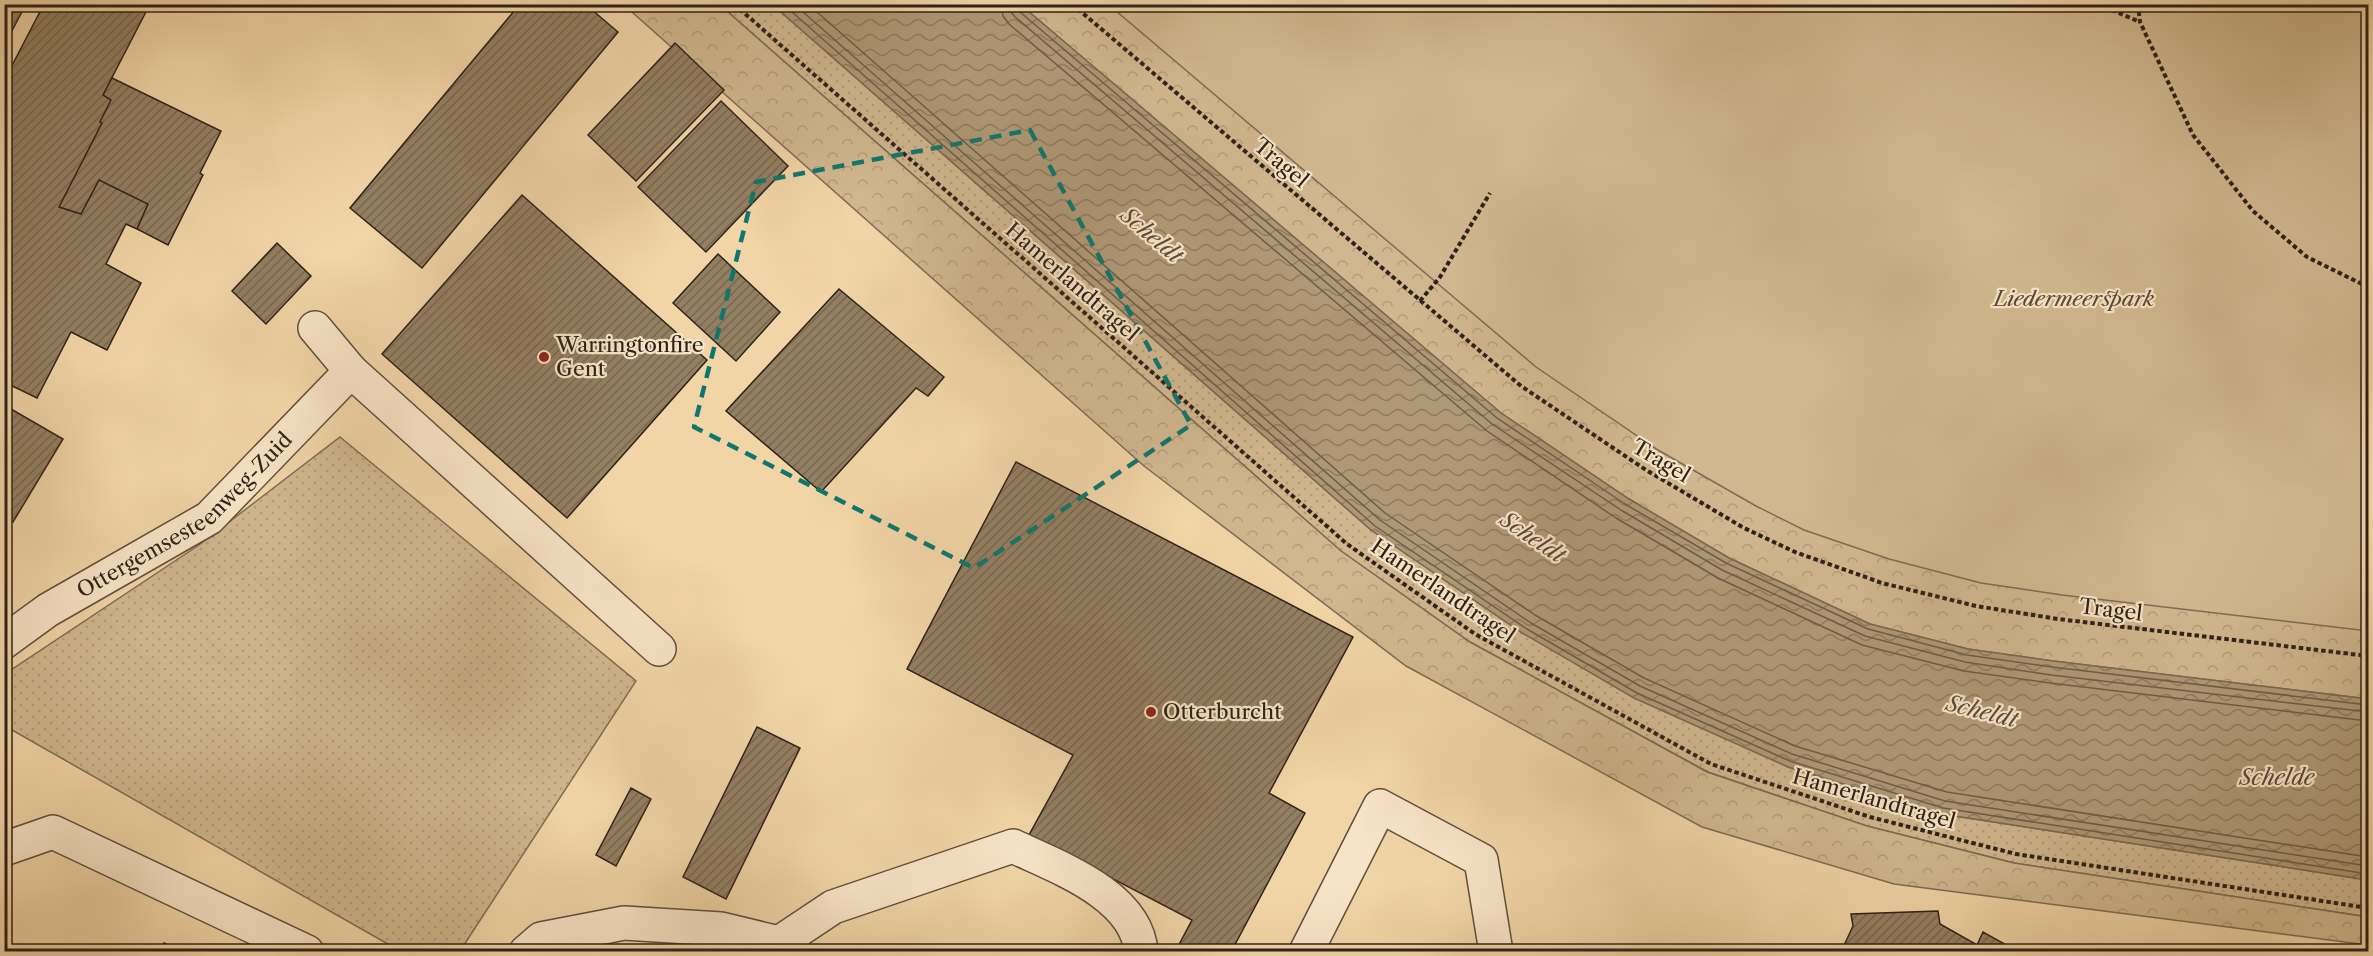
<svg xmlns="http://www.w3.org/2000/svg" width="2373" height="956" font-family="'Libre Caslon Text',serif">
<defs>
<pattern id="grass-dots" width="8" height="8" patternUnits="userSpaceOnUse" patternTransform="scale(1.5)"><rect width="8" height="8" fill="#d1b78f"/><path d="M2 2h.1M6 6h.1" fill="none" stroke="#b49d7b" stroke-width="1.8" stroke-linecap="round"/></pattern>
<pattern id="forest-crowns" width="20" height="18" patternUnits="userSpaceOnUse" patternTransform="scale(1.5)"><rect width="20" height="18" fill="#d1b78f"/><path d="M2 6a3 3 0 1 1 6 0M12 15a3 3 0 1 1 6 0" fill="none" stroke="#b49d7b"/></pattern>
<pattern id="water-waves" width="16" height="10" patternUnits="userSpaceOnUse" patternTransform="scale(1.5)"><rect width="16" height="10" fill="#af9876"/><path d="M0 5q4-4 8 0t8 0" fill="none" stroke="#8f7c60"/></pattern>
<pattern id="building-hatch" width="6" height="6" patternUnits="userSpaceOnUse" patternTransform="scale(1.5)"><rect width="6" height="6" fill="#937f62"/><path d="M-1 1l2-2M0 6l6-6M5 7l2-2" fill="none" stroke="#786850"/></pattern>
</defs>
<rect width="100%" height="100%" fill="#f2d5a7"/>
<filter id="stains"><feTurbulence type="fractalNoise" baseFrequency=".00333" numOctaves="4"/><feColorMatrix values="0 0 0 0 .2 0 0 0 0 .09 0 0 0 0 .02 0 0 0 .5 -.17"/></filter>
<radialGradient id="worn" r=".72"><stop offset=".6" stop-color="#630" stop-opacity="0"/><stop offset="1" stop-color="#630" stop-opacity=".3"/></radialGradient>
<path fill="url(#grass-dots)" stroke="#7f6c54" stroke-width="1.5" d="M720 5H773L1371 530 1524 634 1788 767 1942 814 2368 880V917L2014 863 1867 826 1708 772 1470 642 1341 551Z
M340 437 636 681 460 951H400L5 726V674L199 545Z"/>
<path fill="url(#forest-crowns)" stroke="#7f6c54" stroke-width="1.5" d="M624 5H720L1341 551 1470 642 1707 772 1867 826 2014 863 2368 917V945L1894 884 1702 827 1406 666 1144 466Z
M1021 5H2299L2368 233V699L2053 661 1968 649 1870 624 1729 558 1629 499 1501 413Z"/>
<path fill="#d1b78f" stroke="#7f6c54" stroke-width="1.5" d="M1109 5H2368V631L2062 595 1981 583 1889 559 1804 530 1756 506 1658 450 1536 367Z"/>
<path fill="url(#water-waves)" stroke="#7b6950" stroke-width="1.5" d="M773 5H1021L1501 413 1629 499 1729 558 1870 624 1968 649 2053 661 2368 699V880L1942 814 1788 767 1634 698 1524 634 1371 530Z
M2368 9V116L2363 102Z"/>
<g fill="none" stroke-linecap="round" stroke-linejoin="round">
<path stroke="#6e5d47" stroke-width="1.5" d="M783 4 1375 526 1527 629 1637 693 1790 761 1943 808 2368 874
M794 4 1380 520 1531 623 1640 686 1792 754 1945 801 2368 866
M808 4 1385 513 1535 615 1644 678 1795 746 1947 792 2368 857
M1001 4 1003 16 1009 24 1487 431 1616 518 1718 578 1862 645 1964 671 2050 683 2368 721
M1010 4 1011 12 1015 17 1492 424 1621 510 1722 570 1865 636 1965 662 2051 675 2368 712
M1017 4 1020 12 1497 418 1625 504 1726 563 1868 629 1967 655 2052 667 2368 705"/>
</g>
<path fill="url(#building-hatch)" stroke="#2d2218" stroke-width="1.5" d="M4 4H26L4 46Z
M44 4H150L103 95 111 100 100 122 102 123 59 207 81 214 99 180 148 204 137 229 126 224 106 264 141 283 107 350 71 332 37 398 4 382V81Z
M520 4H585L618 32 422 268 350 208Z
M675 43 724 90 636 181 588 135Z
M112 78 221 131 200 173 203 175 168 245 137 229 148 204 99 180 81 214 59 207 102 123 100 122 111 100 103 95Z
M721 101 788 166 706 252 638 187Z
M522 195 707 360 567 518 382 354Z
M277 243 311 276 266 324 232 291Z
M718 254 780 312 736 361 673 303Z
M839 289 944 377 928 396 916 388 821 492 726 411Z
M4 405 63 439 13 522 4 517Z
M1016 462 1353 637 1269 793 1305 813 1231 952H1175L1192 920 1029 835 1073 755 907 669Z
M757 727 800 748 726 899 683 877Z
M631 788 651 799 616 866 596 855Z
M1938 911 1940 924 1977 945 1983 932 2019 952H1841L1853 926 1851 914Z
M164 943 181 952H159Z"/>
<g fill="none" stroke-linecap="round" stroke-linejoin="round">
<g stroke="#5e4f3c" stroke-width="36">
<g id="minor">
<path d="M315 328 351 371 659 649"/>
<path id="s1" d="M4 642 48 610 209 518 351 371"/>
<path d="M4 849 53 832 307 952"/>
<path d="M779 943 833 907 1013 846C1057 867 1137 895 1141 952"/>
<path d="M526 952 541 939 624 923 721 929 779 943 795 952"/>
<path d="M1306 952 1380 806 1481 860 1496 952"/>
</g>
</g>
<path stroke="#2d2218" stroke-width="4" stroke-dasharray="4.5 3" stroke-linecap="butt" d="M734 4 1347 544 1475 634 1711 764 1870 817 2016 854 2368 908
M1072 4 1521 386 1646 470 1744 528 1795 552 1882 583 1976 606 2058 619 2368 656
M2098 4 2140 22
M2138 4 2140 22 2193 135 2253 211 2307 257 2368 287
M1420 301 1440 277 1490 193
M2361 863 2368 865"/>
<use href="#minor" stroke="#f7e4c6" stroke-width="33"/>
</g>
<path fill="none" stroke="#0f766e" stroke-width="4.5" stroke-dasharray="12 8" stroke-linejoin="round" d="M1030 130 1191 425 974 568 694 427 756 182Z"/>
<g fill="#8f2418" stroke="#f7e4c6" stroke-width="2">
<circle cx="544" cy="357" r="6"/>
<circle cx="1151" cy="712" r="6"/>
</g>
<g text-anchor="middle" stroke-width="4.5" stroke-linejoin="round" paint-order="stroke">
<g font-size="21" fill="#2d2218" stroke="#f7e4c6">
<text transform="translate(1281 163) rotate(40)" y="7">Tragel</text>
<text transform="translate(1072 282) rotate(41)" y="7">Hamerlandtragel</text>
<text transform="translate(1661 461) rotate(31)" y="7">Tragel</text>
<text dy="7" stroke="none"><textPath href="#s1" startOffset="222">Ottergemsesteenweg-Zuid</textPath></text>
<text transform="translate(1443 591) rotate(34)" y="7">Hamerlandtragel</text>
<text transform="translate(2111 610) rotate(7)" y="7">Tragel</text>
<text transform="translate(1874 799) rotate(16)" y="7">Hamerlandtragel</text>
</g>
<g font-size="21" font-style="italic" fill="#564736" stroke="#f7e4c6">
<text x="2074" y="306">Liedermeerspark</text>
</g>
<g font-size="21" fill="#2d2218" stroke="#f7e4c6" text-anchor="start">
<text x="556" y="352">Warringtonfire<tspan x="556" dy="24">Gent</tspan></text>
<text x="1163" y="719">Otterburcht</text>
</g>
<g font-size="22" font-style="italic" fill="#5a4b39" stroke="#f7e4c6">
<text transform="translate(1152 235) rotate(40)" y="8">Scheldt</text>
<text transform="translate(1533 537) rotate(34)" y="8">Scheldt</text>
<text transform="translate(1982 711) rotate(14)" y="8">Scheldt</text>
<text x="2277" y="785">Schelde</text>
</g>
</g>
<rect width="2373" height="956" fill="none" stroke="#f2d5a7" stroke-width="24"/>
<rect x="6" y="6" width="2361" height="944" fill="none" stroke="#2d2218" stroke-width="3"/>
<rect x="12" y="12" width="2349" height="932" fill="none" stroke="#2d2218" stroke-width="1.5"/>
<rect width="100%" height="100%" filter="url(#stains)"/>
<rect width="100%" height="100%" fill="url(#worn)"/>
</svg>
